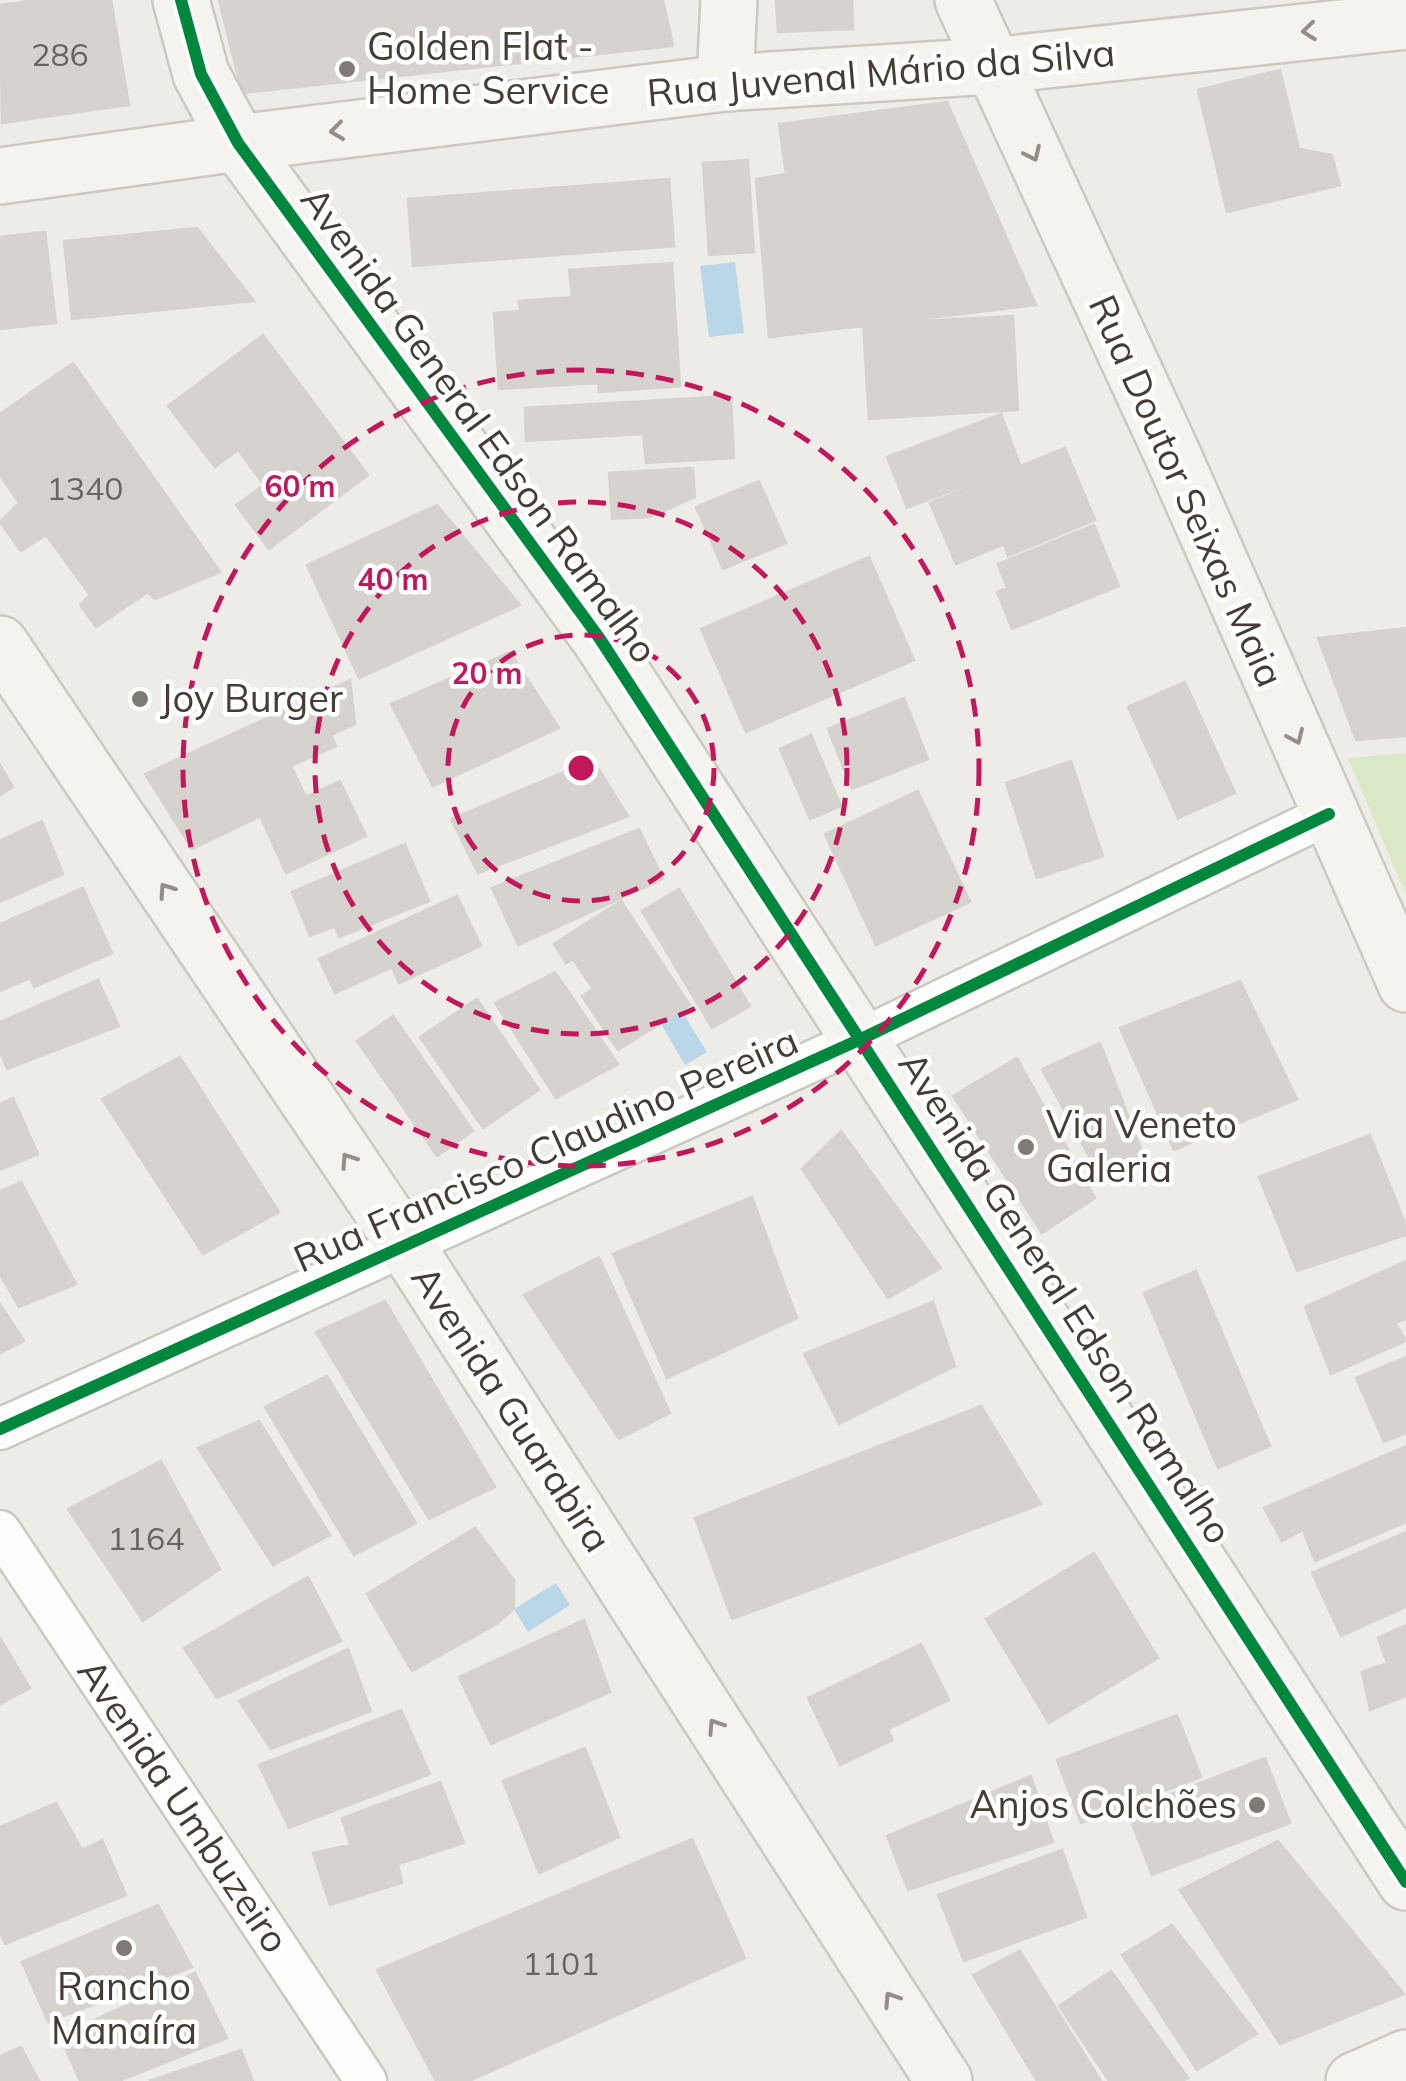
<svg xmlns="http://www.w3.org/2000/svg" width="1406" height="2081" font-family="Mulish,sans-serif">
<rect width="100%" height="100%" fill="#eeece7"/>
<path fill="#dbe8c8" d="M1406 753V895L1348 758Z"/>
<path fill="#bad7ea" d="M735 262 744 333 709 337 700 266Z
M681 1010 707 1052 685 1065 660 1022Z
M556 1583 570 1605 528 1632 514 1609Z"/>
<path fill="#d6d3ce" stroke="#d6d3cd" stroke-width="2.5" d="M36 0H111L129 105 2 123 0 5Z
M219 0H663L673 46 242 93Z
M776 0H852L853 29 778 32Z
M1280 70 1299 149 1332 155 1340 185 1227 212 1198 90Z
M947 102 1036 305 769 337 756 179 786 174 779 124Z
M894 149 907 301 836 306 833 278 821 279 814 190 829 188 826 155Z
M748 160 754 252 709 255 703 163Z
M669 179 674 246 413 266 408 199Z
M197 228 254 301 72 319 64 241Z
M45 232 56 323 0 329V237Z
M672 263 680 386 599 392 598 383 499 389 494 313 520 311 519 301 572 297 569 270Z
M1013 316 1018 410 869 419 863 324Z
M263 335 368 475 269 549 236 505 264 485 238 450 215 467 168 406Z
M73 363 220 572 155 599 148 592 96 627 80 605 90 595 46 535 21 551 0 522 19 503 0 475V414Z
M731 396 734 458 646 463 643 434 526 441 525 408Z
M1001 414 1020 465 907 508 887 457Z
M1065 448 1095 520 1008 556 1004 544 956 564 930 503Z
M693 468 695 497 650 517 612 519 609 473Z
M759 481 786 543 723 569 696 507Z
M437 505 520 605 359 678 307 565Z
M1094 525 1119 586 1012 629 997 592 1007 588 998 564Z
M869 557 914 660 746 732 701 629Z
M1406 628V736L1356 740 1318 638Z
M510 652 559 728 433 786 391 704Z
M350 680 355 724 331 735 336 746 291 766 305 795 192 849 145 774Z
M1185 682 1235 793 1178 818 1128 707Z
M904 698 928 759 852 789 828 729Z
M811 735 841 806 810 819 780 749Z
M593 760 628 816 478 873 451 819Z
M1071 761 1103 856 1037 878 1006 783Z
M0 765 13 787 0 795Z
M340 781 366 836 286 873 261 818Z
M918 791 970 902 876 945 825 834Z
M42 821 63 874 0 902V841Z
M639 829 663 879 518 945 492 888Z
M405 844 429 901 339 937 335 926 310 936 292 892Z
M83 888 112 953 34 987 30 978 0 991V924Z
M679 889 750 1006 712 1028 642 911Z
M457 896 481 946 399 983 392 967 335 993 319 959Z
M621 901 690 1005 618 1050 582 996 593 989 573 959 566 963 554 944Z
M555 972 618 1064 556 1098 495 1003Z
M98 980 119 1026 7 1069 0 1051V1022Z
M1240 981 1297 1099 1174 1150 1120 1028Z
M477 999 539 1090 483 1128 420 1037Z
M393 1016 473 1131 437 1156 357 1041Z
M1100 1043 1145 1159 1099 1175 1042 1069Z
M180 1057 279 1212 203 1254 102 1099Z
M1017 1058 1095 1198 1042 1233 953 1096Z
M13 1098 38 1154 0 1170V1104Z
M841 1131 941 1268 888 1298 802 1169Z
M1370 1135 1406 1226V1235L1297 1271 1259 1177Z
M21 1182 76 1284 19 1307 0 1274V1191Z
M752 1197 797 1318 667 1378 613 1254Z
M599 1257 670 1413 619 1439 524 1295Z
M1406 1261V1319L1395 1323 1406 1341 1331 1374 1305 1307Z
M1196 1271 1270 1446 1218 1468 1144 1293Z
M385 1301 495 1487 429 1519 316 1332Z
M933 1302 955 1366 839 1424 804 1354Z
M0 1304 24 1341 0 1353Z
M1406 1357V1433L1384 1442 1356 1378Z
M327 1376 416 1523 354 1555 265 1407Z
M981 1406 1041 1504 732 1619 695 1518Z
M259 1421 330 1535 273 1565 198 1448Z
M1406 1446V1522L1315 1561 1303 1530 1282 1541 1264 1508Z
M161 1461 220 1569 143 1621 68 1509Z
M475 1528 514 1580V1609L495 1625 412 1671 367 1594Z
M1406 1532V1607L1341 1636 1312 1573Z
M1094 1553 1158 1658 1049 1723 986 1619Z
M308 1577 341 1641 217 1698 184 1648Z
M584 1620 610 1692 491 1744 459 1677Z
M1406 1625V1696L1370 1710 1362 1672 1387 1663 1378 1638Z
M0 1638 30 1688 0 1704Z
M921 1644 949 1700 888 1729 893 1740 840 1765 808 1698Z
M348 1649 371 1711 271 1749 239 1701Z
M401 1710 430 1774 289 1828 259 1765Z
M1177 1715 1201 1777 1081 1823 1057 1760Z
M585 1748 619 1837 539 1873 503 1781Z
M1265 1758 1290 1823 1152 1875 1127 1811Z
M1031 1776 1053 1842 908 1890 887 1836Z
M440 1782 464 1843 398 1864 402 1883 330 1905 313 1853 350 1845 342 1818Z
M56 1803 82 1850 102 1840 126 1895 5 1944 0 1932V1827Z
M692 1839 745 1958 469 2081H436L377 1970Z
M1278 1841 1404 1994 1280 2044 1180 1890Z
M1062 1850 1086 1917 964 1961 938 1895Z
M158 1905 192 1967 48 2022 22 1962Z
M1172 1925 1257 2034 1197 2070 1122 1955Z
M1020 1951 1101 2081H1037L973 1975Z
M1111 1971 1188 2078 1183 2081H1109L1059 2006Z
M195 1973 227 2038 119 2081H80L60 2036Z
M21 2047 39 2081H0V2056Z
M241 2050 253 2081H149Z"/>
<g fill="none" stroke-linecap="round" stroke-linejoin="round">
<g stroke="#cac8c3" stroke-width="45">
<path id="street" d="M0 1429 861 1039 1329 814
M0 1531 366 2081"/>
</g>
<g stroke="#ccc9bf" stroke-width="60">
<path id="secondary" d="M181 0 201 74 238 143 600 639 1406 1882
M963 0 1174 458 1406 984
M725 83 729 0
M0 176 238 143 725 83 991 66 1406 21
M0 644 407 1247 944 2081
M1354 2081 1406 2058"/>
</g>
<use href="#street" stroke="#fcfcfb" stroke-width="40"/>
<use href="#secondary" stroke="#f5f3ed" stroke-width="55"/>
<g stroke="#fff" stroke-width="19">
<path id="cycleway" d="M181 0 201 74 238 143 600 639 1406 1882
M0 1429 861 1039 1329 814"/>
</g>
<use href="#cycleway" stroke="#00873e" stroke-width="12"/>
</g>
<defs><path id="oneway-chevron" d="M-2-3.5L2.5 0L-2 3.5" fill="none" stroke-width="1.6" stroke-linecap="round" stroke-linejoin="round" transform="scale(2.5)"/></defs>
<g stroke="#938f87">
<use href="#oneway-chevron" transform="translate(1309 31) rotate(174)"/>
<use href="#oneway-chevron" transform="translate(337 131) rotate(173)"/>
<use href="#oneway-chevron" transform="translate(1033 154) rotate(65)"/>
<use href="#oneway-chevron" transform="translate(1296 737) rotate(66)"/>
<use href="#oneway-chevron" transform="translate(166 890) rotate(-124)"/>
<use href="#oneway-chevron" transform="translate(348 1160) rotate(-124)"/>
<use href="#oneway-chevron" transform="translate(715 1726) rotate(-123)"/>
<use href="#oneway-chevron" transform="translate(891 1999) rotate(-123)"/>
</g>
<g fill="none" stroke="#c2185b" stroke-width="5" stroke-dasharray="18 12">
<circle cx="581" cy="768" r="133"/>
<circle cx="581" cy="768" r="266"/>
<circle cx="581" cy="768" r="398"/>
</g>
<g fill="#7f7a73" stroke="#fff" stroke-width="4">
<circle cx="347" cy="69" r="10"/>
<circle cx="140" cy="699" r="10"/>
<circle cx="1026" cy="1147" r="10"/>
<circle cx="1257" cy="1805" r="10"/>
<circle cx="124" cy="1948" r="10"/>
</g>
<g text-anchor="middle" stroke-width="9" stroke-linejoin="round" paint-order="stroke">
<g font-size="32" fill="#69645c">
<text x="60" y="66">286</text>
<text x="85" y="500">1340</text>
<text x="146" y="1550">1164</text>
<text x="561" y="1975">1101</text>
</g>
<g font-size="38" fill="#433d34" stroke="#fff" text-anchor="start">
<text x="367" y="60">Golden Flat -<tspan x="367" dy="44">Home Service</tspan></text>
<text x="160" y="712">Joy Burger</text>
<text x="1046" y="1138">Via Veneto<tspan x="1046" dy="44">Galeria</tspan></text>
<text x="1237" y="1818" text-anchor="end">Anjos Colchões</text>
<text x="124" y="2000" text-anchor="middle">Rancho<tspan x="124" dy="44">Manaíra</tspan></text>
</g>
<g font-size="38" fill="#433d34" stroke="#fff">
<text transform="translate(881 73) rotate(-5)" y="13">Rua Juvenal Mário da Silva</text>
<text transform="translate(479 425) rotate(54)" y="13">Avenida General Edson Ramalho</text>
<text transform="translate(1186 491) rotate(66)" y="13">Rua Doutor Seixas Maia</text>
<text transform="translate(546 1150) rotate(-24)" y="13">Rua Francisco Claudino Pereira</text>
<text transform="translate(1065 1298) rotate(57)" y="13">Avenida General Edson Ramalho</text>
<text transform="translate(511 1409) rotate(57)" y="13">Avenida Guarabira</text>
<text transform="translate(183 1806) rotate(56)" y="13">Avenida Umbuzeiro</text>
</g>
</g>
<circle cx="581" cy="768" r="15" fill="#c2185b" stroke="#fff" stroke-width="5"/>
<g font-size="30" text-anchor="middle" font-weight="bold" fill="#c2185b" stroke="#fff" stroke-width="9" stroke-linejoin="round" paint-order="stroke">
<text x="300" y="497">60 m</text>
<text x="393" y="590">40 m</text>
<text x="487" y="684">20 m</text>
</g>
</svg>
